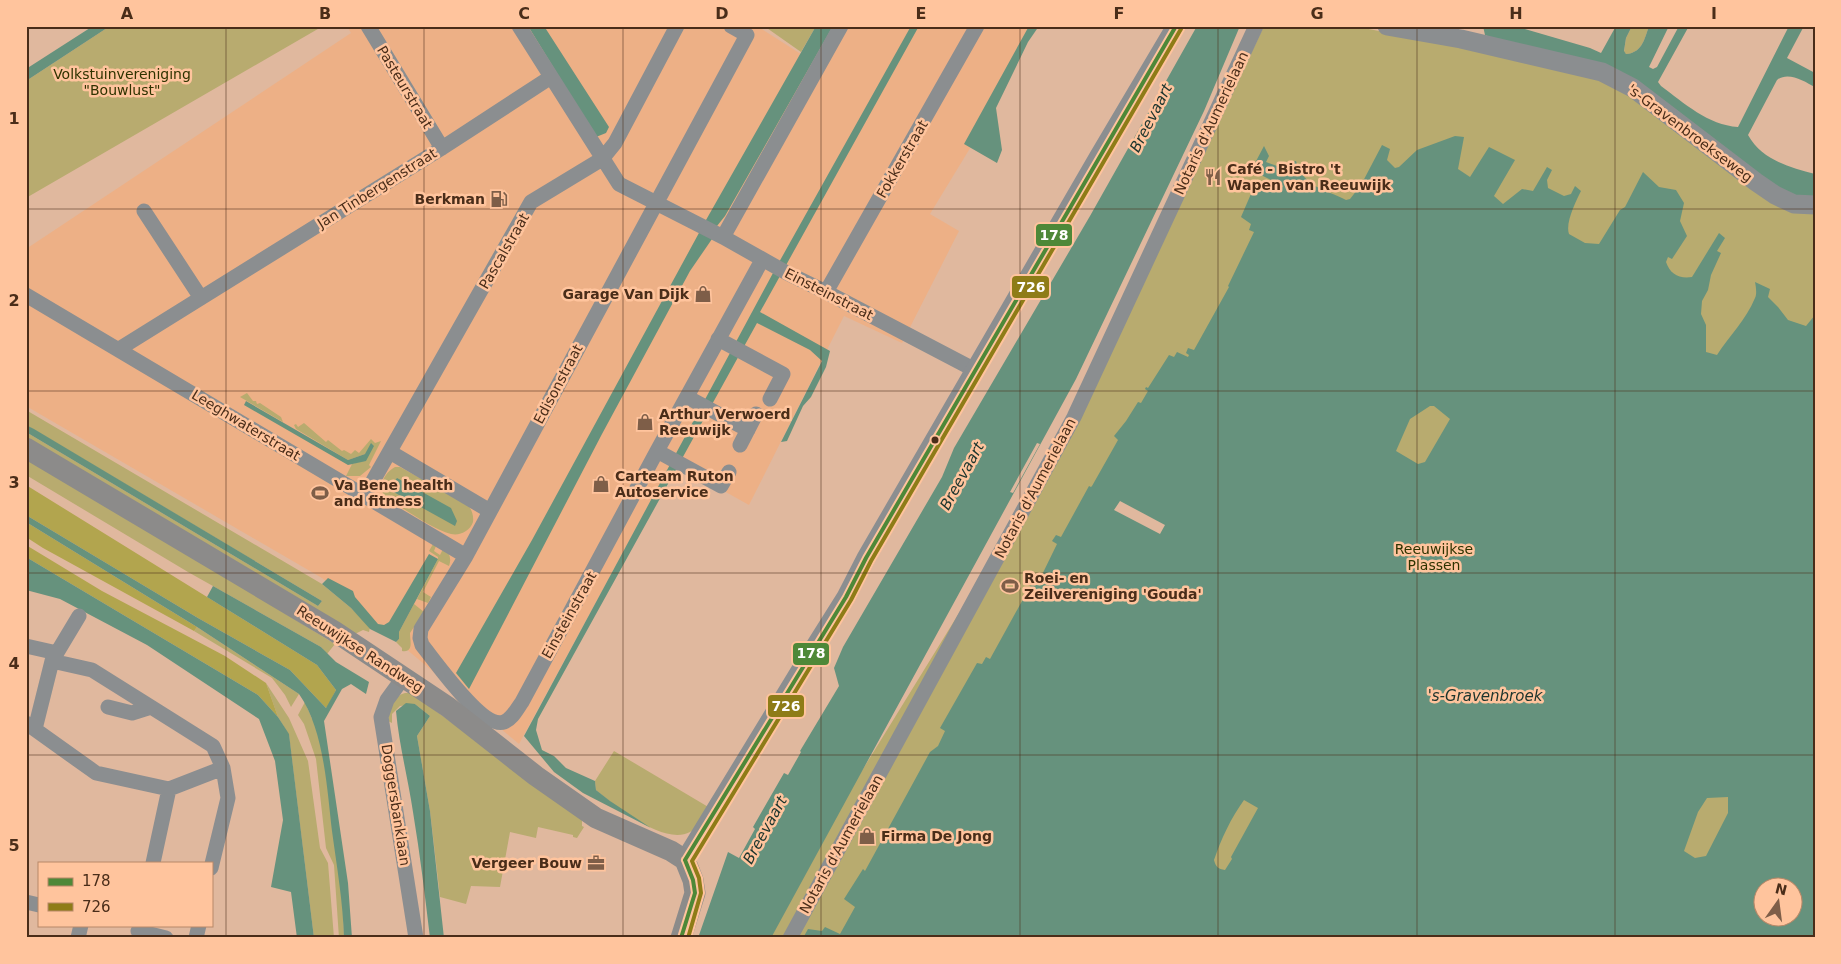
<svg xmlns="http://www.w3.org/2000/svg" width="1841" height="964" font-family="'DejaVu Sans',sans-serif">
<rect width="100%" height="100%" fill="#e0b89e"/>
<path fill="#edb086" d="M347 26H757L815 63 835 26H1031L989 117 930 214 959 231 902 343 844 316 749 505 672 462 519 744 322 578 26 406V249L351 33Z"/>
<path fill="#b8ab6f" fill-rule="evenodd" d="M110 26H323L26 198V81Z
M764 26H816L801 52Z
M1264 26H1353L1598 73 1815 212V938H759L1076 423ZM1764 886H1794V916H1764Z
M1632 26H1644L1648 29C1644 41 1641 53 1626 54L1624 52 1626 38Z
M247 393 253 401H256L257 404 260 403 281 417 283 422 240 397Z
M26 410 322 584 351 608 370 627 369 632 363 630 355 634 26 440V432L318 606 322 601 26 425Z
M304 423 326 442 328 440 342 451 344 450 351 454 355 450 359 453 371 439 375 443 381 441 369 465 371 467 360 476H346L352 464 366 460 365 454 348 460 296 429 294 425 296 424 298 427Z
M26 455 335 644 327 654 321 647 188 572 26 475Z
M395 467H400L467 504C471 508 474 515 473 522 470 531 460 536 451 534 431 529 404 508 386 498 376 488 384 473 395 467Z
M433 544 436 546 434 551 440 555 444 547C449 553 452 558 449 566L439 561 423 592 431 597 428 603 417 599 438 559V557L429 551Z
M414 604 424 612 410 633C410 641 414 653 402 651V648L396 642 399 639V632Z
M197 627 299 694 291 707 285 695 272 678 194 631Z
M266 683 289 718 308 761 320 848 328 863 334 938H314L289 735 278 717Z
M405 693H411L582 817V826L584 827 577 838 573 837V835L538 827 536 838 510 832 500 887 471 886 466 904 440 897 430 811 417 736 430 716 415 704 400 706 392 714V723L388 721C389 710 393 696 405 693Z
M305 702 312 719 324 727 343 905 344 938H339L334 865 326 848 316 759 304 724 298 715Z
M614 751 710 808C705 815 698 828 690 832 664 846 615 806 596 790L595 781Z"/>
<path fill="#b2a54e" d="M26 485 317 665 336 690 328 706 326 708 290 670 198 618 26 515Z
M26 522 197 627 194 631 43 548 26 537Z
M26 545 102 591 225 656 266 683 278 717 258 695 26 557Z"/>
<path fill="#66927d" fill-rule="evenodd" d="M93 26H110L26 81V69Z
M528 26H544L609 127 606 133 596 137Z
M816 26H833L725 216 717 226 712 239 690 271 602 434 469 689 456 673 532 540 706 220Z
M911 26H919L760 312 830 351 826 367 811 397 803 406 787 441 781 442 822 361 810 350 757 323 538 719 536 730 542 750 554 756 566 768 595 781 596 790 610 801 651 828 583 793 554 772 524 736 773 273Z
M1029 26H1039L1028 42 996 108 1002 150 997 163 964 144Z
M1197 26H1240L1204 111 1076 379 771 938H698L728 852 739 858 755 829 753 827 784 773 788 775 801 752 800 751 839 686 834 668 843 647 942 477 954 448 1090 216Z
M1483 26H1515L1590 48 1601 53 1616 26H1632L1626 38 1624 51 1626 54C1641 53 1644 41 1648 29L1644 26H1669L1649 67 1653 69 1657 67 1679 26H1689L1658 82 1661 86C1684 103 1708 125 1738 127L1789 26H1804L1787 58 1815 73V87C1804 81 1788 71 1777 80L1748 135C1762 160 1789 167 1815 174V201L1787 196 1675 109 1485 35Z
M1455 136 1464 137 1458 169 1470 177 1489 147 1515 160 1494 196 1503 204 1522 189 1533 191 1547 167 1552 170 1547 180 1548 188 1564 196 1571 194 1575 186 1581 191C1576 201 1565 223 1569 234L1585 243 1599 244 1620 210 1625 207 1643 172 1659 187 1676 190 1684 203 1680 221 1687 236 1672 259 1668 257 1666 262C1670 274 1679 279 1692 277L1719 233 1725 238 1717 251 1721 253 1711 275 1708 290 1702 301 1701 314 1706 325V352L1717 355C1729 336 1746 320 1755 298 1757 294 1756 287 1755 282L1770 289 1768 297 1778 307 1788 320 1806 326 1815 315V938H803L808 929 822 931 825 927 840 934 855 907 844 899 863 869 865 871 930 752 938 746 945 731 940 728 977 663 982 664 986 657 990 659 1032 583 1037 585 1057 544 1052 541 1056 535 1061 537 1089 486 1091 487 1092 486 1118 440 1114 436 1126 421 1138 402 1141 403 1148 391 1145 389 1146 387 1148 388 1169 355 1174 357 1177 352 1188 357 1189 355 1186 353 1188 348 1194 350 1229 287 1228 286 1254 232 1249 230 1251 224 1241 217 1257 180 1281 189 1283 186 1261 175 1254 165 1264 146 1269 156 1266 162 1277 166 1296 161C1303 187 1325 189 1346 200L1350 199 1361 185 1382 145 1390 149 1387 160 1395 168 1399 167 1417 150ZM1430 406H1434L1450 419 1425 462 1418 464 1396 451 1410 419ZM1728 797V813L1706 856 1695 858 1684 851 1698 812 1707 798ZM1244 800 1258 808 1231 857 1232 859 1225 870C1218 869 1216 867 1214 860 1221 839 1231 818 1244 800ZM1764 886H1794V916H1764Z
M246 401 348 460 365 454 371 443 374 446 366 461 348 465 244 405Z
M26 425 34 429 322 601 318 606 26 432Z
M397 478 451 508 457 521 455 526 390 490 391 486Z
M26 515 198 618 290 670 326 708 336 690 317 665 207 597 213 586 321 647 336 662 369 682 366 694 351 684 342 689 324 721 348 883 352 938H344C343 902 337 868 332 831 327 789 324 729 299 694L197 627 26 522Z
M429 554 438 559 399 632V639L396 642 370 629 351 608 322 584 328 578 353 591 355 597 378 624 384 625 389 622Z
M26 557 258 695 278 717 289 734 314 938H297L291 892 271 887 283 820 275 761 259 719 147 645 60 599 26 590Z
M406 703 415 704 430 716 417 736 430 811 444 938H430C425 896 420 854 413 812 408 778 399 745 396 711Z"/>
<path fill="#e0b89e" d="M1037 443 1040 444 1013 493 1010 492Z
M1120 501 1165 525 1160 534 1114 510Z"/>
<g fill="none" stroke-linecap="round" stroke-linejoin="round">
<path stroke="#8b8e90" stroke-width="15" d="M368 26 442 148
M519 26 619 184 723 237 787 273 826 292 975 370
M731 26 747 35 466 556 421 629 420 638 422 645C435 661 483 730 504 722 512 719 517 709 522 702L657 451 762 260
M144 211 201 298
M723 237 841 26
M826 292 977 26
M26 295 466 556
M718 339 783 374 770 399
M119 349 442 148 551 77
M687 397 748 430
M740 445 756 414
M657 451 721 486 729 472
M390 452 490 511
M365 495 531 202 602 159 615 143 677 26
M26 646 57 653
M52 661 92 670 151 707
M403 678 387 700 381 717 416 938
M108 707 132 713 151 707 213 746 223 768 228 798 211 868
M26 723 96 773 169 789 223 768
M35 729 52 661 79 616
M153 863 169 789
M26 902 39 905
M138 931 166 938
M78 938 81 925
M196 938 199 925
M790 938 1074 417 1256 26"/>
<path stroke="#8b8e90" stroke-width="19" d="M1387 26 1461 39 1602 72 1633 88 1756 182 1775 195 1794 204 1815 205
M685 860 814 648 846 597 866 558 1099 156 1176 26"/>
<path stroke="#8c8b8a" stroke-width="21" d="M26 448 334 631 448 707 536 776 596 818 671 851 685 860 693 880 695 893 681 938"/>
<g stroke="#ffc49d" stroke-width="8">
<path id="bus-1" d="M685 860 846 597 866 558 1176 26
M681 938 695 893 693 880 685 860"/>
</g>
<g stroke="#ffc49d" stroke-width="8">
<path id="bus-2" d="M688 938 701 893 699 878 692 861 851 600 871 561 1181 29"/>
</g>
<use href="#bus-1" stroke="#4e8838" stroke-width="4"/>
<use href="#bus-2" stroke="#8e7c17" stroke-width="4"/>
</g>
<path fill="none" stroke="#4a2d19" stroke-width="1" stroke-opacity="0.55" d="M226 26V938M424 26V938M623 26V938M821 26V938M1020 26V938M1218 26V938M1417 26V938M1615 26V938M26 209H1815M26 391H1815M26 573H1815M26 755H1815"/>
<defs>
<g id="restaurant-bare" transform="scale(1.35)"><path d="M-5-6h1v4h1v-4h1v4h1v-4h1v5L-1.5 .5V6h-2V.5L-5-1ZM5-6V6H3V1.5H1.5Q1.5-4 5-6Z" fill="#7e5e48" stroke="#ffc49d" stroke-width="2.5" paint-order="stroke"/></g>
<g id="fuel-bare" transform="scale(1.35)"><path d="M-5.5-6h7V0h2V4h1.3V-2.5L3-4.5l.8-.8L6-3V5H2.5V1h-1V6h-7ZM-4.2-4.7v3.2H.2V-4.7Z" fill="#7e5e48" stroke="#ffc49d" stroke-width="2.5" paint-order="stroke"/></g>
<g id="shop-bare" transform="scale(1.35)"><path d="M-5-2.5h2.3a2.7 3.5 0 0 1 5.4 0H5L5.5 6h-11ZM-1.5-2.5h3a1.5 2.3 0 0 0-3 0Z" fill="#7e5e48" stroke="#ffc49d" stroke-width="2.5" paint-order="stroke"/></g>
<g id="stadium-bare" transform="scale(1.35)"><path d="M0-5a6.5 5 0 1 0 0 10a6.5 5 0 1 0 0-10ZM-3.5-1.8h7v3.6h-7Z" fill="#7e5e48" stroke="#ffc49d" stroke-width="2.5" paint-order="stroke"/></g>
<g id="office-bare" transform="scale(1.35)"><path d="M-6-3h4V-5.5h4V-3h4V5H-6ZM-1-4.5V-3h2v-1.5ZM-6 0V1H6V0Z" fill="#7e5e48" stroke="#ffc49d" stroke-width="2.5" paint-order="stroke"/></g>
</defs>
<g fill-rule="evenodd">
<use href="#restaurant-bare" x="1213" y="177"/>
<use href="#fuel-bare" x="499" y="199"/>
<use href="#shop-bare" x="703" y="294"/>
<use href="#shop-bare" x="645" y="422"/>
<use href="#shop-bare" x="601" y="484"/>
<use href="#stadium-bare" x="320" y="493"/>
<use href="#stadium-bare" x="1010" y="586"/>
<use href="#shop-bare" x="867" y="836"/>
<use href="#office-bare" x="596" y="863"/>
</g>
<circle fill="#4a2d19" stroke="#ffc49d" stroke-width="2" cx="935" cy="440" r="4.5"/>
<g text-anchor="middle" stroke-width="5" stroke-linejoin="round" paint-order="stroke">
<g font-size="14" fill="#2f3300" stroke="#ffc49d">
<text x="122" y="79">Volkstuinvereniging<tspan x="122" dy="16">"Bouwlust"</tspan></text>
<text x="1434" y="554">Reeuwijkse<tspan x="1434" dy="16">Plassen</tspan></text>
</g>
<g font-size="14" fill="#4a2d19" stroke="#ffc49d">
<text transform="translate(405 87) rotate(59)" y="5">Pasteurstraat</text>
<text transform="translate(1211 123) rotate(-65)" y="5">Notaris d'Aumerielaan</text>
<text transform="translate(1690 133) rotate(37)" y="5">'s-Gravenbroekseweg</text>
<text transform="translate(902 159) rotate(-60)" y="5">Fokkerstraat</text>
<text transform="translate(377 188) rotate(-32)" y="5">Jan Tinbergenstraat</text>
<text transform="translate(504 251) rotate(-60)" y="5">Pascalstraat</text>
<text transform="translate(829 294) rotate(27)" y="5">Einsteinstraat</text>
<text transform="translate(558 384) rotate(-62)" y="5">Edisonstraat</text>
<text transform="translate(246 425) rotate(31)" y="5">Leeghwaterstraat</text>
<text transform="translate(1035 488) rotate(-62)" y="5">Notaris d'Aumerielaan</text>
<text transform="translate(569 615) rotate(-61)" y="5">Einsteinstraat</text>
<text transform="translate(360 649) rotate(33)" y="5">Reeuwijkse Randweg</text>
<text transform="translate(396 805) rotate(81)" y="5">Doggersbanklaan</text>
<text transform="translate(841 844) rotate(-61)" y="5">Notaris d'Aumerielaan</text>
</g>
<g font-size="14" font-weight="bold" fill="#4a2d19" stroke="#ffc49d" text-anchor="start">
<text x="1227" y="174">Café - Bistro 't<tspan x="1227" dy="16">Wapen van Reeuwijk</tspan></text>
<text x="485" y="204" text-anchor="end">Berkman</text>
<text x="689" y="299" text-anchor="end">Garage Van Dijk</text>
<text x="659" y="419">Arthur Verwoerd<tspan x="659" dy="16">Reeuwijk</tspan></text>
<text x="615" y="481">Carteam Ruton<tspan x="615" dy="16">Autoservice</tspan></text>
<text x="334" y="490">Va Bene health<tspan x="334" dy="16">and fitness</tspan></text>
<text x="1024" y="583">Roei- en<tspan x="1024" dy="16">Zeilvereniging 'Gouda'</tspan></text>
<text x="881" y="841">Firma De Jong</text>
<text x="582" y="868" text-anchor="end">Vergeer Bouw</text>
</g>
<g font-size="15" font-style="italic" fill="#1b342d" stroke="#ffc49d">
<text transform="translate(1151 118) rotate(-63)" y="5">Breevaart</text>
<text transform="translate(962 476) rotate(-61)" y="5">Breevaart</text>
<text x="1485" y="701">'s-Gravenbroek</text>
<text transform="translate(765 830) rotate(-61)" y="5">Breevaart</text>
</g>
</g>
<g stroke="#ffc49d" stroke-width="2">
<rect x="1035" y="223" width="38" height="24" rx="5" fill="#4e8838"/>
<rect x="1011" y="275" width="39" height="24" rx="5" fill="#8e7c17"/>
<rect x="792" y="642" width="38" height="24" rx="5" fill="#4e8838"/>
<rect x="767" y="694" width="38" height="24" rx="5" fill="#8e7c17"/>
</g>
<g font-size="14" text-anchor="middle" font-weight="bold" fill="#fff">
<text x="1054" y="240">178</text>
<text x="1031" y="292">726</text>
<text x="811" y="658">178</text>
<text x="786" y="711">726</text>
</g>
<rect width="1841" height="964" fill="none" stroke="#ffc49d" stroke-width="55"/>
<rect x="38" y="862" width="175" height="65" fill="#ffc49d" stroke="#b78868"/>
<rect x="48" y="878" width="25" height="8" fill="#4e8838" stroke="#b78868"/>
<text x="82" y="886" font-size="15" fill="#4a2d19">178</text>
<rect x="48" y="903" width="25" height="8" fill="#8e7c17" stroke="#b78868"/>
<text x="82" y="912" font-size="15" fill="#4a2d19">726</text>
<g transform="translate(1778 902) rotate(14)"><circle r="24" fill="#ffc49d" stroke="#b78868"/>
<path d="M0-4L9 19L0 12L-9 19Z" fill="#7e5e48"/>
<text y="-8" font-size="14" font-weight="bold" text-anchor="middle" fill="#4a2d19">N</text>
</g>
<rect x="28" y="28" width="1786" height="908" fill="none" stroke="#4a2d19" stroke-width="2"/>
<g font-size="16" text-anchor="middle" font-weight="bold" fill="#4a2d19">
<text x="127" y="19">A</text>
<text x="325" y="19">B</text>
<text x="524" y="19">C</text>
<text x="722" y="19">D</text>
<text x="921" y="19">E</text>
<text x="1119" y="19">F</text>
<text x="1317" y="19">G</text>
<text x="1516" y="19">H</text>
<text x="1714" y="19">I</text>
<text x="14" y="124">1</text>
<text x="14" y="306">2</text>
<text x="14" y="488">3</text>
<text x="14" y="669">4</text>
<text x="14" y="851">5</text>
</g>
</svg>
